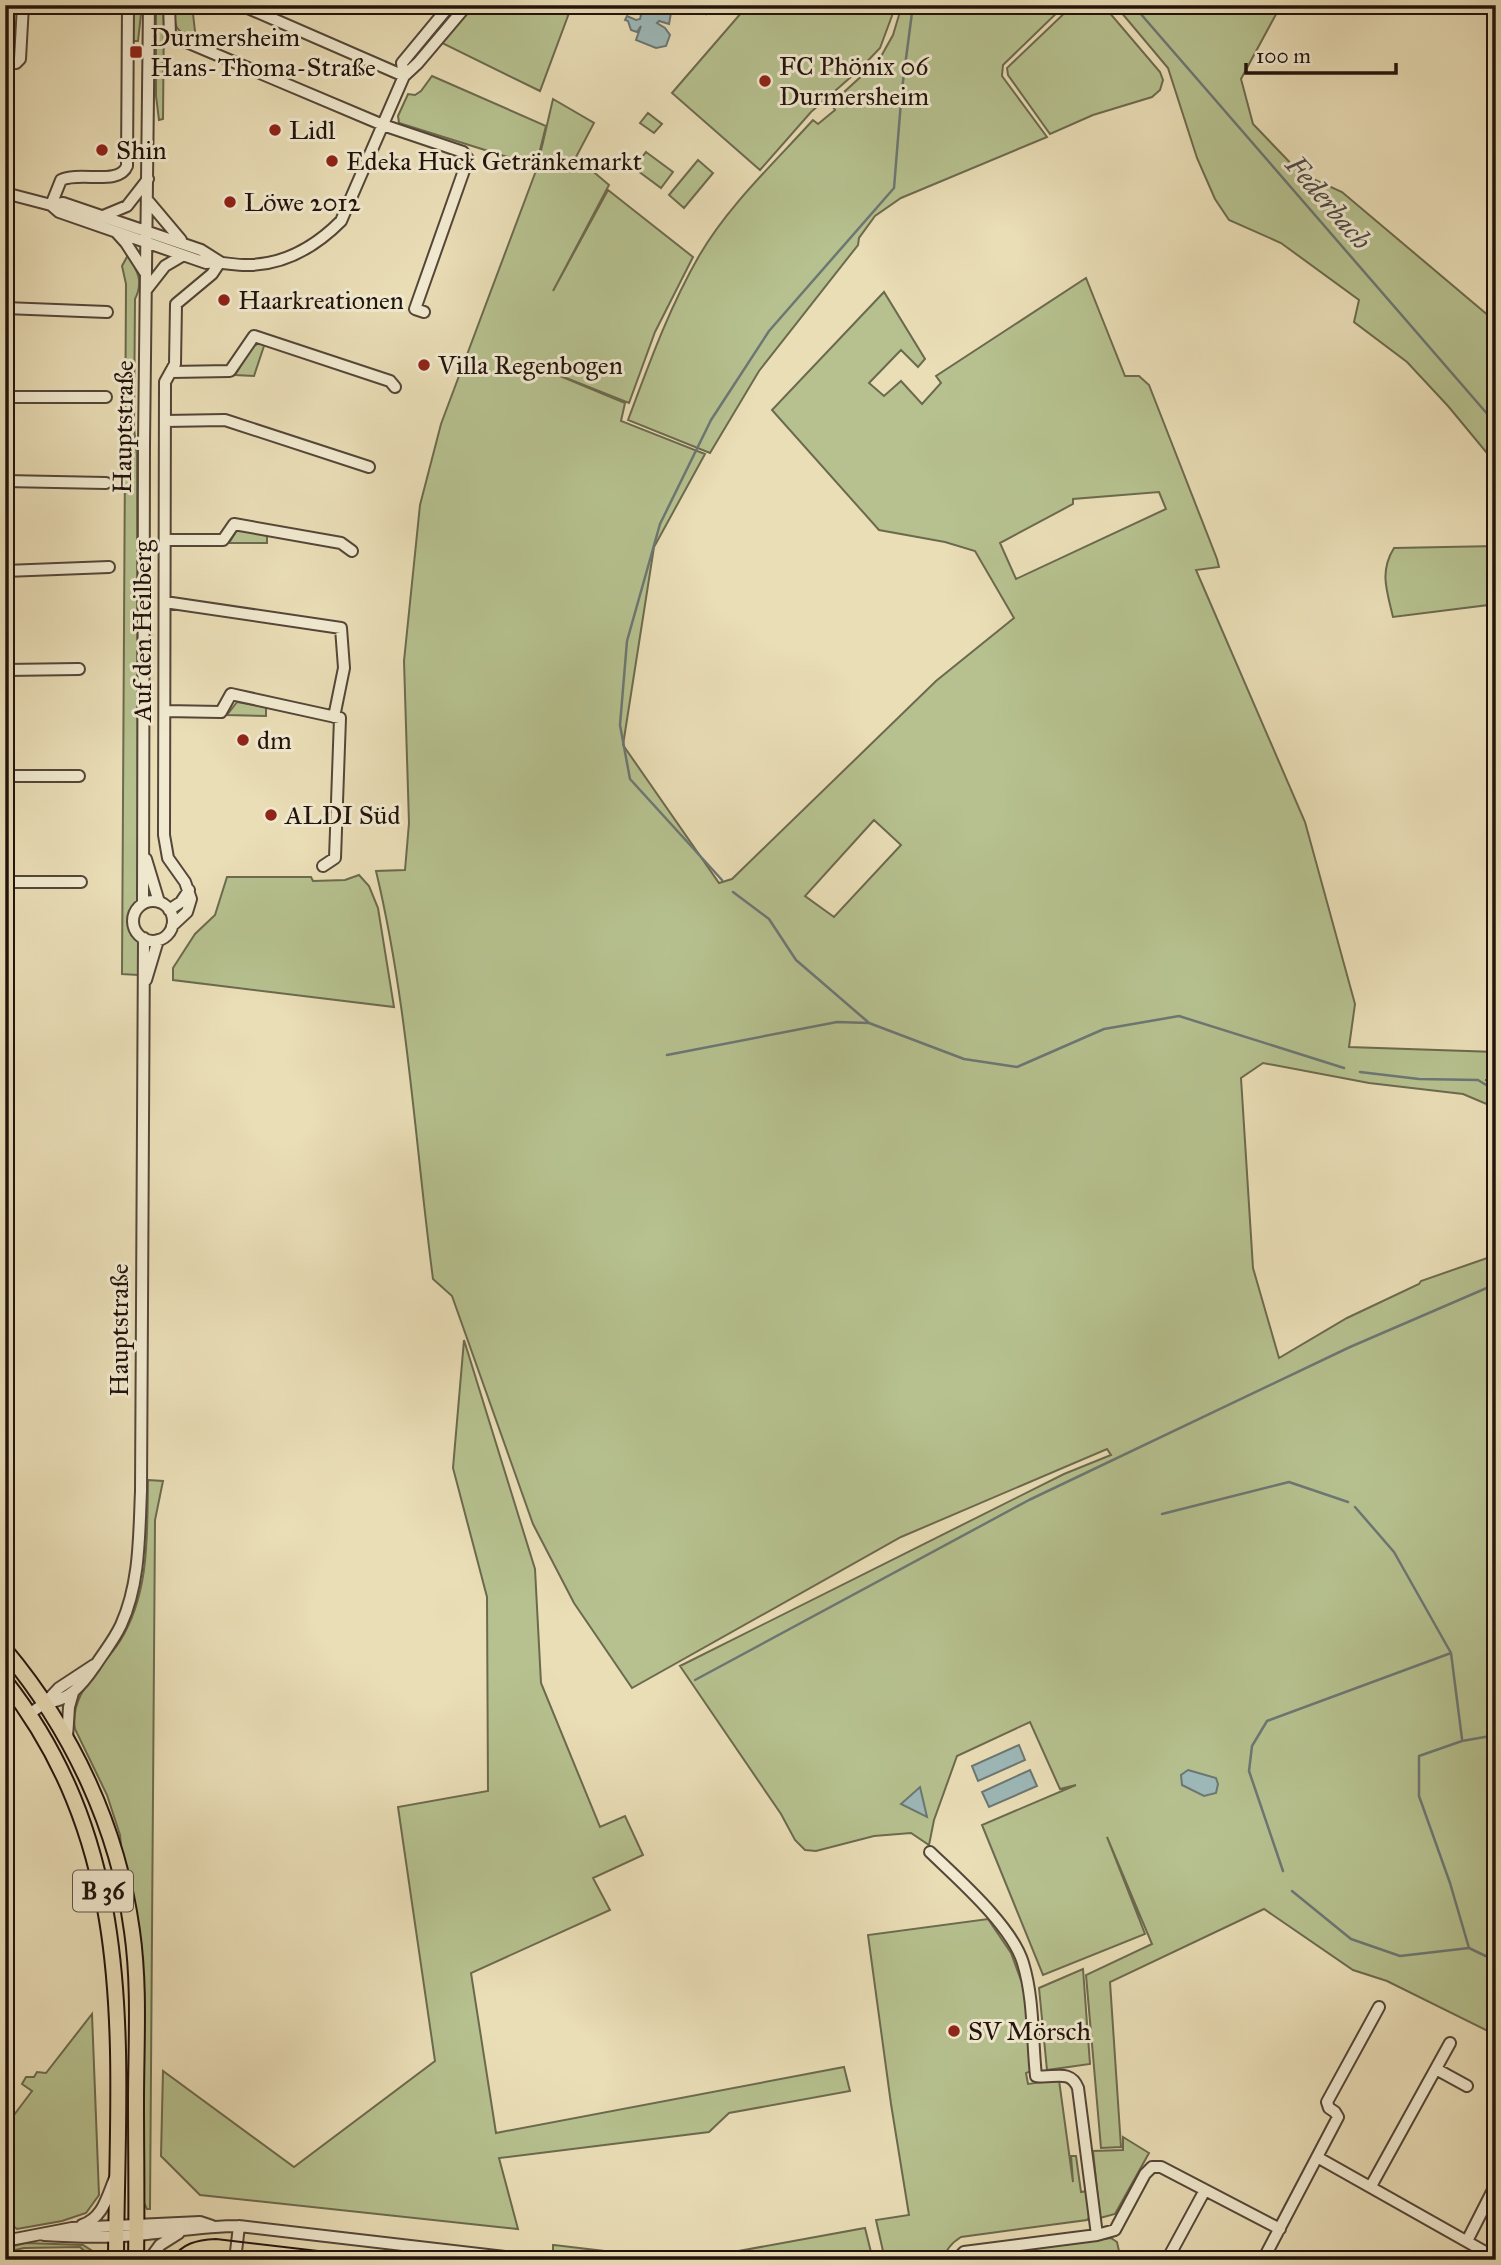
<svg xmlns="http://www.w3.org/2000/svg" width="1501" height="2265" font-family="'IM FELL Great Primer',serif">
<rect width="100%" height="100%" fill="#eadeb7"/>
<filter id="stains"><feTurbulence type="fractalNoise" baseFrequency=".00286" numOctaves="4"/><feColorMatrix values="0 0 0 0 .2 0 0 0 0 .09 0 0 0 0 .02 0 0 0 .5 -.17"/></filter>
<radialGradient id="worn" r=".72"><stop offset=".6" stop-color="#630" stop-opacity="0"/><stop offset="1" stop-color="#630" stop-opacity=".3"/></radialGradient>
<path fill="#b6c18f" stroke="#6c6a4e" stroke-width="2" fill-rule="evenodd" d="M133 5H142L138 41H133Z
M156 5H164L163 119 159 120 156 96Z
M175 5H192L196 40C174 29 174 30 175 5Z
M473 5H572L540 91 440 42Z
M748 5H896L880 48 860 69 811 112 760 170 672 93Z
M902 5H1065L1003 65 1002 76 1047 137 901 198 875 216 859 238 858 245 759 371 710 453 628 420C649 364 669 308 699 256 728 206 774 163 813 120L818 124 835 110 831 104 879 60 893 35Z
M1073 5H1103L1160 72 1163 80 1160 90 1152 97 1093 115 1050 134 1008 75 1007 68Z
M1115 5H1281L1241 79 1253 124 1300 173 1342 192 1496 322V464L1448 406 1407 362 1354 322 1359 300 1281 243 1229 220 1215 199 1197 158 1168 68Z
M432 76 546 126 536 166 399 123 398 116 408 94 415 95 421 91Z
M553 99 594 123 576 157 609 185 553 291 608 190 693 257 655 332 629 403 551 372 552 360 550 372 625 403 621 421 705 454 654 547 623 745 719 883 732 879 936 681 1014 618 975 551 945 542 879 530 772 410 884 292 925 359 918 367 901 350 869 383 884 396 901 381 922 404 941 383 936 376 1086 278 1125 376H1139L1149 385 1217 559 1219 567 1196 570 1305 822 1355 1004 1349 1047 1496 1052V1081L1485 1080 1496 1082V1108L1463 1094 1369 1083 1263 1063 1241 1078 1253 1268 1279 1358 1347 1318 1419 1284 1421 1281 1496 1255V2035L1387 1981 1353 1970 1264 1909 1110 1982 1121 2147 1101 2148 1086 1975 1152 1944 1107 1837 1145 1934 1043 1975 982 1825 1076 1785 1060 1789 1030 1722 957 1756 934 1820 929 1845 911 1833 874 1836 816 1851 805 1850 795 1840 781 1814 680 1666 1064 1474 1111 1455 1107 1449 901 1537 632 1688 574 1603 533 1524 452 1296 433 1279C415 1143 408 1005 376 871L405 870 409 823 404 661 420 505 441 424 537 168ZM1159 492 1166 509 1016 579 1000 543 1073 504V499ZM874 820 901 845 834 917 805 896Z
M648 113 662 124 654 133 640 123Z
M646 152 673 172 661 188 634 168Z
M698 160 713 173 684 208 669 195Z
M128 255C137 270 144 281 135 299L134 428 137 455 138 900 131 915 130 924 140 943 138 975 122 974 126 284 122 266Z
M262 342 265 343 254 376 235 375 253 346Z
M238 528 267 534V543H229Z
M1496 546V604L1393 617C1387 591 1379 572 1394 548Z
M237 702 266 707V716L227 715Z
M359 875 369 886 378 908 394 1007 173 980V968L195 934 215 915 227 877H311L313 881 345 880Z
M464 1340 535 1569 541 1683 600 1827 625 1816 643 1855 593 1878 610 1910 471 1973 496 2133 844 2067 850 2091 729 2113 709 2132 499 2158 518 2229 200 2195 161 2156 163 2071 294 2167 435 2061 398 1807 488 1791 487 1597 453 1468Z
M148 1480 163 1481 155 1520 150 2209H147L143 2201V2075L120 1835 107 1795 75 1729C69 1693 102 1669 120 1641 150 1593 147 1534 148 1480Z
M988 1919 1011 1953 1025 1991 1031 2071 1026 2073 1028 2084 1059 2080 1073 2182 1071 2156H1076L1081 2192 1087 2191 1090 2216 1087 2220 961 2237C953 2242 945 2250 944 2260H885L876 2220 909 2215 891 2104 868 1935Z
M1083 1969 1090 2064 1047 2070 1039 1988Z
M92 2014 99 2195 86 2213 62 2221 17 2229 12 2225 5 2205V2127L32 2091 22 2084 26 2077H34L37 2072 46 2073Z
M1123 2137 1149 2153 1115 2214 1100 2218 1093 2151 1123 2150Z
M865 2228 873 2260H746L736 2257 733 2252Z
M1111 2238 1117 2242 1121 2260H968L975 2257Z
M26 2243 83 2245 99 2255 107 2256 108 2260H94L80 2247 24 2248 5 2252V2248Z
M553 2245H554L681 2260H591L553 2254Z"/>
<path fill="#9db9b9" stroke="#6c7774" stroke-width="2" d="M634 5H650L662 11 669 8 671 13 669 24 659 21 657 23 665 28 670 35 666 46 656 48 636 40 641 26 637 32 631 30 628 21 625 20 627 16 636 20 640 19 641 15 634 10Z
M1019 1745 1025 1760 978 1781 972 1766Z
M1030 1770 1037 1786 989 1807 982 1792Z
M1188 1770 1216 1778 1218 1784 1216 1793 1204 1796 1182 1785 1181 1775Z
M920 1787 927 1817 901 1804Z"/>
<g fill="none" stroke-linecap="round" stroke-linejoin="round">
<path stroke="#6c7774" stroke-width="2.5" d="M703 5 706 14
M1133 5 1496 424
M722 880 630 779 620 725 627 641 660 524 711 420 769 331 894 188 902 89 913 5
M733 892 769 919 796 960 868 1022
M667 1055 837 1022 869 1023 964 1059 1017 1067 1104 1029 1179 1016 1344 1068
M1360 1072 1419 1079 1478 1080 1496 1091
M1355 1507 1394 1552 1451 1653 1462 1739
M1162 1514 1289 1482 1348 1502
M695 1680 1029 1500 1350 1347 1496 1284
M1283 1871 1249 1771 1252 1746 1267 1721 1451 1653
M1292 1891 1351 1939 1400 1956 1469 1948 1496 1961
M1469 1948 1450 1883 1419 1796V1756L1462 1741 1496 1735"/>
<g stroke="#544638" stroke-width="14">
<path id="minor" d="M169 5 170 35 383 125 463 152 468 159 415 309 424 312
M241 5 404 76
M5 64 16 63 20 59 23 5
M404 76 402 63 450 5
M5 193 51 205 63 203 201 250 220 262
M149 202 181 240
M51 205 59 212 206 263C221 261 235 266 250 265 285 264 316 246 341 221L404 76 418 63 467 5
M51 205 61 180C80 171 119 186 127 166L128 5
M103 216 127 206 148 179
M117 233 126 243 146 274
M147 289 165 266 182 256
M5 308 107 312
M171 372 230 371 254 336 390 381 395 387
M5 397H106
M165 421 225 420 369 467
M5 481 106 483
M165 540H223L234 524 341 543 352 551
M5 571 109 567
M165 602 341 628 344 668 334 717
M5 670 79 669
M165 711 221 712 231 694 340 718 335 858 323 866
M5 776H79
M146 859 159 902
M5 882H81
M133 921a20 20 0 1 1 40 0a20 20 0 1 1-40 0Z
M143 903 144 445 149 5
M169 910 181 902 189 890
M172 926 187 912 191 899 185 882 168 858 164 835 165 382 175 364 176 304 212 274 220 262
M146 980 158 940
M45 1703C69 1701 82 1685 95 1666 104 1652 114 1640 121 1625 140 1583 139 1537 141 1491L144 938
M29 1714 45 1703 59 1688 94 1665
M67 1738 69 1707 73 1693
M930 1852C958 1879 1012 1926 1023 1963 1034 1999 1032 2039 1036 2076 1053 2079 1070 2068 1078 2088L1097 2235
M1436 2069 1467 2086
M1317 2157 1496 2258
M1371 2186 1450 2043
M82 2225C103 2218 107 2197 115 2178
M44 2235C75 2237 105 2238 136 2235 171 2232 205 2226 239 2226L532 2260
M15 2239 72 2228 200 2222 212 2226
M1467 2241 1496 2184
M149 2260 160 2245 179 2233
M235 2260 239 2226
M956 2260 964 2252 1097 2235 1115 2230 1145 2174 1152 2167H1161L1280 2229
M1167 2260 1205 2190
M1263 2260 1338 2117 1335 2112 1329 2108 1327 2102 1379 2007"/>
</g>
<g stroke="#22130d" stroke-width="18">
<path id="major" d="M5 1650C72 1730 118 1828 132 1931 140 1987 136 2045 136 2101 136 2154 137 2207 136 2260
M5 1681C142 1856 117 2052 116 2260"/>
</g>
<use href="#minor" stroke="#f1ead0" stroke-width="10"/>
<use href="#major" stroke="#eadeb7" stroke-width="14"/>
<path stroke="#22130d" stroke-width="2" d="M171 2260C182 2243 197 2240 216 2239L395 2260"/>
</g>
<g fill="#8f2418" stroke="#f1ead0" stroke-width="2.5">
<rect x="129" y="45" width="14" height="14" rx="3.5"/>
<circle cx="765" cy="81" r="7"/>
<circle cx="275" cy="130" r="7"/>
<circle cx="102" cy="150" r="7"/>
<circle cx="332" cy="161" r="7"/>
<circle cx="230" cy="202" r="7"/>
<circle cx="224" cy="300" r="7"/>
<circle cx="424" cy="365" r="7"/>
<circle cx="243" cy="740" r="7"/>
<circle cx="271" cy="815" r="7"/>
<circle cx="954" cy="2031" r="7"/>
</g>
<g text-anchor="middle" stroke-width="6" stroke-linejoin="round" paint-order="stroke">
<rect fill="#f1ead0" stroke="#605448" stroke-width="2" x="73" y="1870.5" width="60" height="41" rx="5"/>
<g font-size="24" font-weight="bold" fill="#22130d">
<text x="103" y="1899">B 36</text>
</g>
<g font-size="26" fill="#22130d" stroke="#f1ead0" text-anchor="start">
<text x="150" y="46">Durmersheim<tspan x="150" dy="30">Hans-Thoma-Straße</tspan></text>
<text x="779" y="75">FC Phönix 06<tspan x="779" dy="30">Durmersheim</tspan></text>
<text x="289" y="139">Lidl</text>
<text x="116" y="159">Shin</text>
<text x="346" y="170">Edeka Huck Getränkemarkt</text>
<text x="244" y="211">Löwe 2012</text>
<text x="238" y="309">Haarkreationen</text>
<text x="438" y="374">Villa Regenbogen</text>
<text x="257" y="749">dm</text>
<text x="285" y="824">ALDI Süd</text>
<text x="968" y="2040">SV Mörsch</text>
</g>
<g font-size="26" fill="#22130d" stroke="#f1ead0">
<text transform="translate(123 427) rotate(-89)" y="9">Hauptstraße</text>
<text transform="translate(142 631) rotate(-90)" y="9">Auf den Heilberg</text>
<text transform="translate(119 1330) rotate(-90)" y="9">Hauptstraße</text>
</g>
<g font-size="28" font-style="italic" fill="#4d4d49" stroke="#f1ead0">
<text transform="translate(1329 202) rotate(49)" y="10">Federbach</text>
</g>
</g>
<rect width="1501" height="2265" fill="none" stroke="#eadeb7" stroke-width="28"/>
<rect x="7" y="7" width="1487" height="2251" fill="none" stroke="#22130d" stroke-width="3.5"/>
<rect x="14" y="14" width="1473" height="2237" fill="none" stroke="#22130d" stroke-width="2"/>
<path d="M1246 63v10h150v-10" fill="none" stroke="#22130d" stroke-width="3.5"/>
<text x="1256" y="63" font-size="21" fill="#22130d" stroke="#f1ead0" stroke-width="5" paint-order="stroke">100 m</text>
<rect width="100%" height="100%" filter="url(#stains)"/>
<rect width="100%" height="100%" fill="url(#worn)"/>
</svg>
